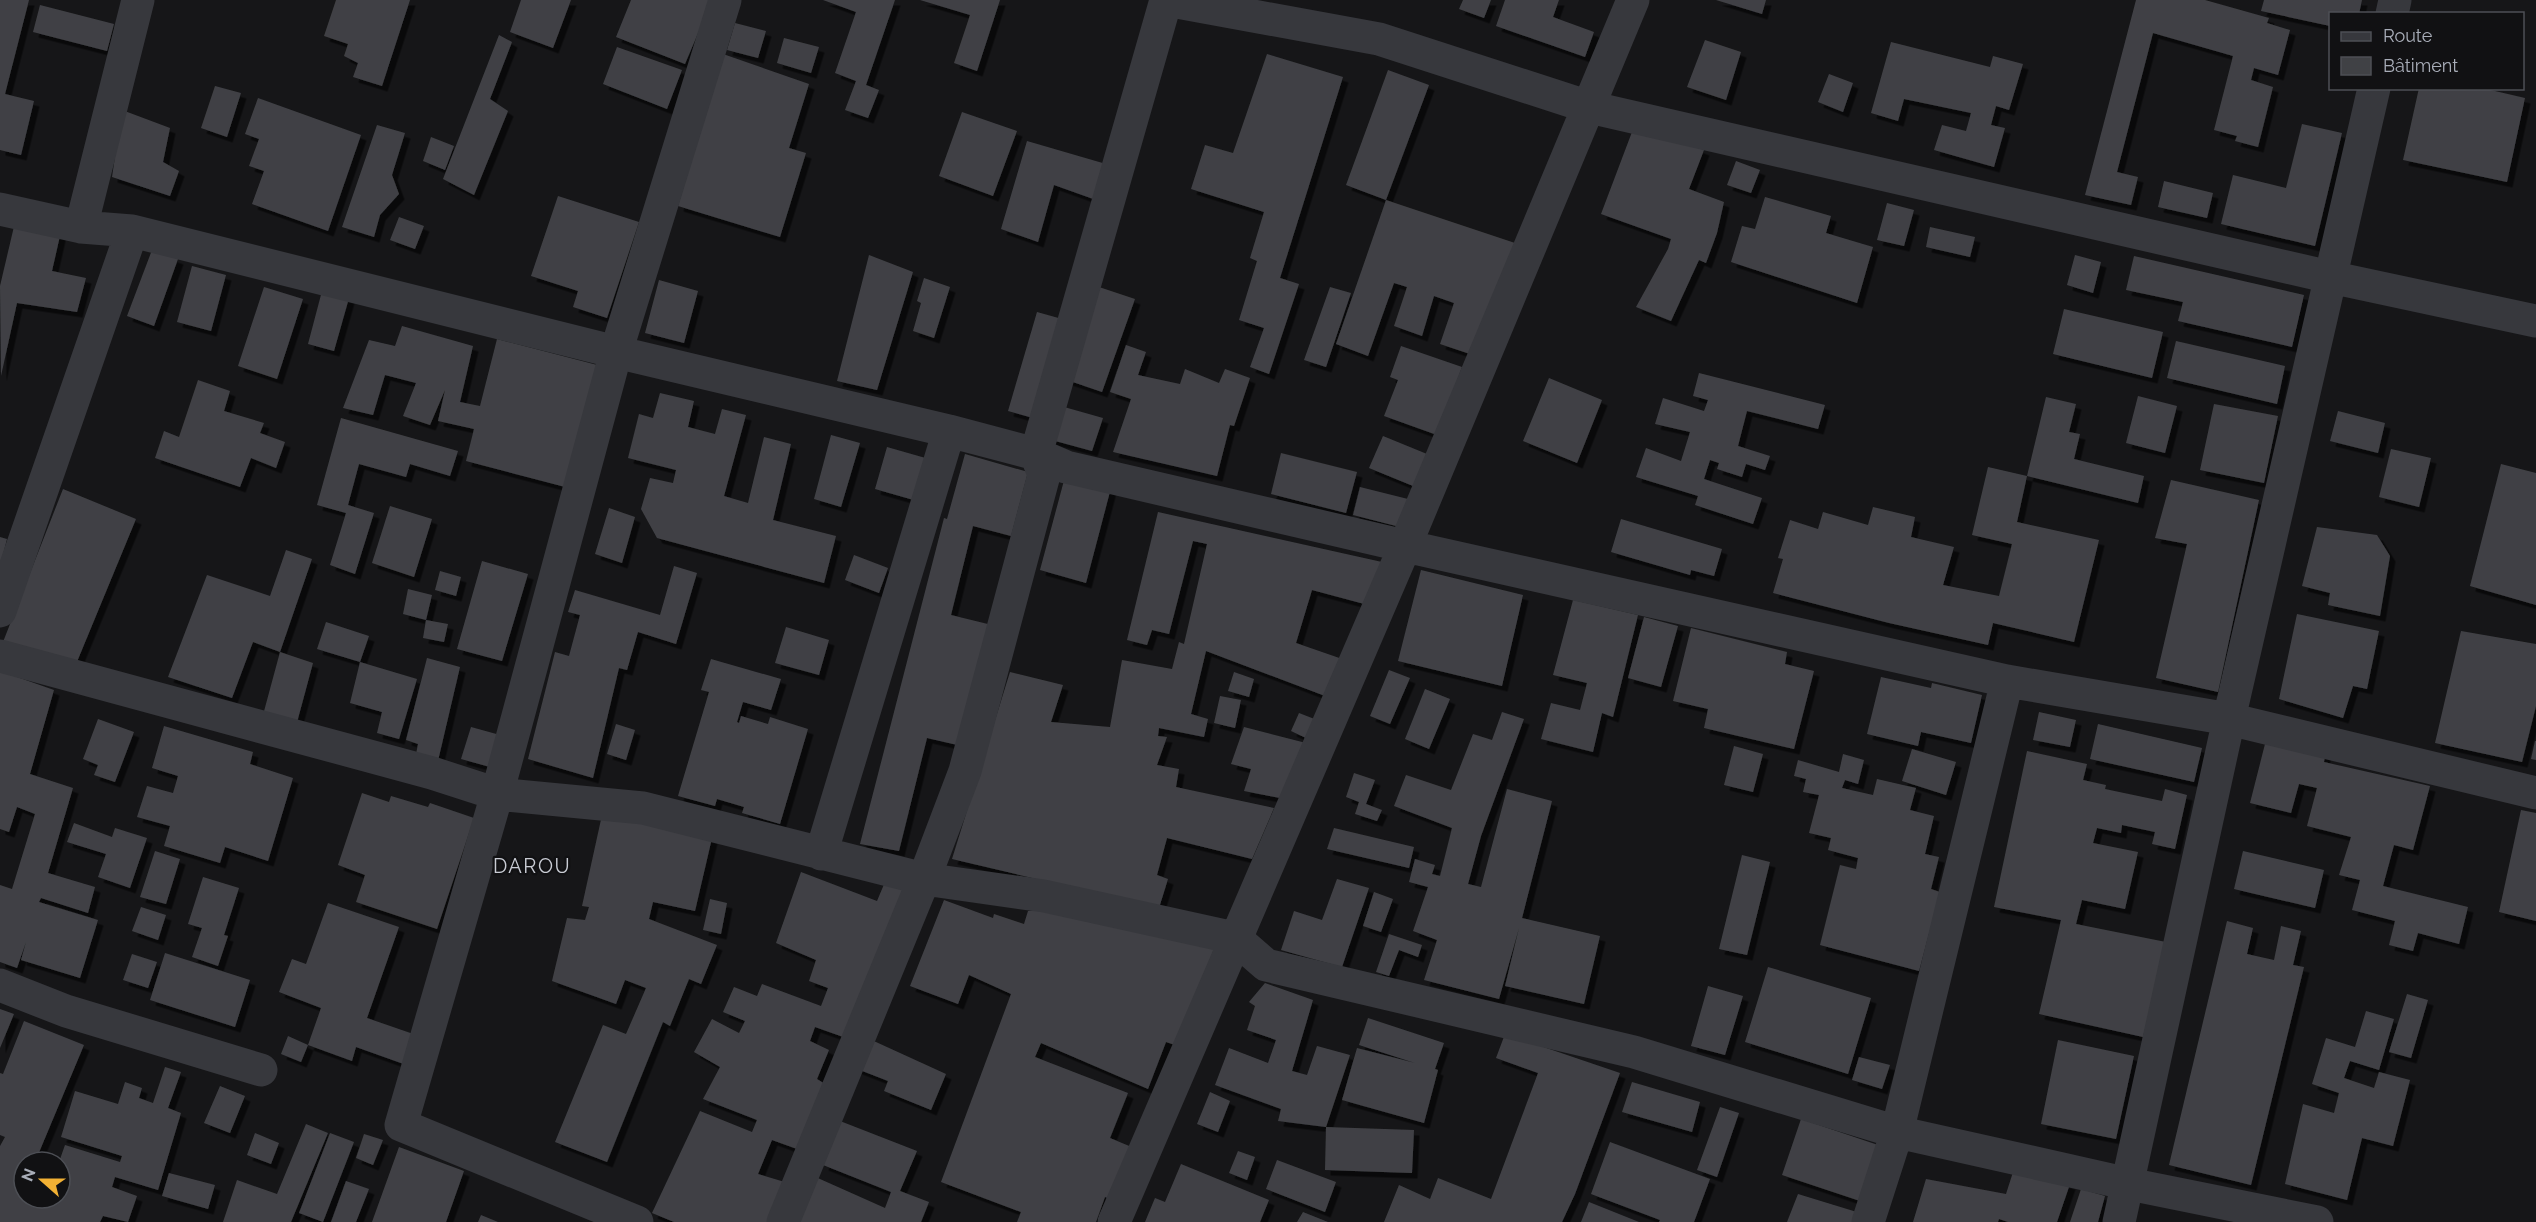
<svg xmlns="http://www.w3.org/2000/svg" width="2536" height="1222" font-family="Raleway,sans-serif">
<defs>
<filter id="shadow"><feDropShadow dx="5.5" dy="5.5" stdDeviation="0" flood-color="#0009"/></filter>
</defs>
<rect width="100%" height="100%" fill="#161618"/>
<path fill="#404145" filter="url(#shadow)" d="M0 0H29L5 94 34 101 21 155 0 150Z
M336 0H410L382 86 353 77 358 63 344 56 348 44 324 36Z
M521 0H571L553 48 510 32Z
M631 0H712L685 64 616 37Z
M823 0H895L866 85 879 90 868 118 845 110 856 81 835 73 856 12Z
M920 0H1000L977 71 954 63 970 15Z
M1463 0H1491L1484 18 1459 9Z
M1505 0H1559L1553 17 1594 32 1585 57 1496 26Z
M1716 0H1766L1762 14Z
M2136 0H2205L2269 18 2267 23 2290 30 2278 75 2254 68 2251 80 2273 87 2258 147 2235 141 2237 136 2214 130 2233 56 2153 33 2117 172 2138 177 2131 205 2085 195Z
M2264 0H2362L2359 14H2330V26L2261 11Z
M40 5 114 24 107 51 33 32Z
M735 23 766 31 758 58 727 50Z
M499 35 512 42 490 99 508 111 474 195 443 179Z
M784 38 819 47 811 73 777 63Z
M1705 40 1741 52 1726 100 1687 87Z
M1891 42 1990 67 1993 56 2023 64 2009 110 1996 106 1991 125 2005 128 1994 167 1934 150 1942 125 1966 131 1971 113 1904 99 1898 121 1871 113Z
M617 47 682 70 667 109 603 84Z
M723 54 809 84 789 148 806 153 780 237 678 206Z
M1267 54 1343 77 1280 278 1299 284 1269 374 1250 367 1264 328 1239 320 1257 261 1250 258 1264 212 1191 189 1205 145 1233 153Z
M1388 70 1429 85 1386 200 1346 185Z
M1829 74 1853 83 1843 112 1818 102Z
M215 86 241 93 227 137 201 128Z
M2419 88H2482L2525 98 2507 182 2403 160Z
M258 98 361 135 328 231 252 204 264 171 249 166 259 139 245 134Z
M122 110 170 128 163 162 179 171 170 196 112 177Z
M962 112 1017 131 993 196 939 176Z
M1635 124 1704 150 1689 189 1724 202 1717 233 1706 263 1699 260 1671 321 1636 307 1668 249 1671 239 1601 214Z
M2302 124 2342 133 2315 246 2221 224 2233 175 2286 188Z
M377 125 405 133 392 175 399 194 380 215 374 237 342 227Z
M431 137 454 146 445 170 423 161Z
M1027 141 1106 164 1096 200 1054 185 1038 242 1001 229Z
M1736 161 1760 170 1751 193 1727 185Z
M2164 181 2213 193 2207 218 2158 207Z
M558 196 639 222 607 318 573 307 578 291 531 276Z
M1765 197 1831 216 1826 233 1873 247 1857 303 1731 262 1742 226 1755 229Z
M1386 200 1521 245 1473 355 1440 344 1454 303 1434 296 1422 336 1394 326 1407 287 1394 283 1368 356 1336 344Z
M1887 203 1914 210 1904 246 1877 240Z
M399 217 424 226 415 249 390 240Z
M16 218 62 227 52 271 86 278 77 312 17 303 1 376 0 286Z
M1930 227 1975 237 1970 257 1926 247Z
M152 250 178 259 154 326 127 316Z
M869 255 913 272 877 390 837 381Z
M2075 255 2101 262 2093 293 2067 285Z
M2134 256 2304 295 2292 347 2178 321 2183 302 2126 290Z
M192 266 226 275 211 331 177 322Z
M924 278 950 287 934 338 913 331 921 303 917 301Z
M659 280 698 291 684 343 645 333Z
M1096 286 1135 299 1102 392 1064 379Z
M264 287 303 299 277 379 238 366Z
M1330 287 1351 293 1326 367 1304 360Z
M322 291 349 298 334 351 308 344Z
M2064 309 2163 332 2152 378 2053 354Z
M1037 312 1062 319 1033 418 1008 411Z
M402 326 473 346 460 402 480 406 497 339 601 366 569 488 466 461 474 429 438 421 445 390 430 425 403 416 416 383 385 375 373 415 343 408 369 340 395 346Z
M2176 341 2285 366 2277 404 2167 378Z
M1126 345 1146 352 1138 375 1180 384 1185 369 1219 383 1225 369 1250 378 1234 426 1230 425 1217 476 1113 452 1131 399 1110 392Z
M1401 346 1462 367 1437 435 1384 416 1398 380 1390 377Z
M1699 373 1825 405 1818 429 1747 411 1738 446 1770 456 1765 470 1746 464 1742 477 1717 469 1719 463 1710 460 1704 479 1762 498 1753 524 1695 505 1698 496 1636 477 1646 448 1681 461 1690 432 1655 424 1663 398 1704 411 1708 400 1693 396Z
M1549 378 1602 400 1577 463 1523 441Z
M198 380 230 391 224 411 264 423 260 433 285 442 276 468 251 458 240 487 155 458 164 431 179 437Z
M660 393 694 401 688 427 715 434 722 409 746 415 724 496 748 503 764 437 791 444 773 520 836 536 824 583 657 538 641 509 650 478 673 483 676 470 628 458 639 414 653 418Z
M2138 396 2177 406 2165 453 2126 443Z
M2046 397 2076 404 2069 432 2080 434 2074 459 2144 476 2138 503 2027 476Z
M2214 404 2278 416 2264 483 2200 470Z
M1057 405 1103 418 1092 451 1048 439Z
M2338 411 2385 423 2378 453 2330 441Z
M341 418 458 451 450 476 410 464 406 477 359 464 348 505 374 513 355 574 330 565 346 513 317 505Z
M831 435 860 443 841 507 814 499Z
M1383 436 1427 454 1413 486 1369 468Z
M887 447 936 461 924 503 875 489Z
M2391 449 2431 458 2419 507 2379 497Z
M1281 453 1357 472 1346 513 1271 494Z
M965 454 1028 472 1011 536 973 526 951 615 1000 627 966 747 927 738 899 851 860 844 944 518 947 519Z
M2501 464 2536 473V605L2470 586Z
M1988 467 2027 476 2017 522 2099 540 2074 642 1993 623 1988 645 1889 623 1773 593 1783 559 1778 558 1790 520 1818 529 1823 512 1868 525 1873 507 1915 517 1911 537 1954 547 1943 585 1999 596 2012 544 1972 535Z
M1066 473 1112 484 1086 583 1040 570Z
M2171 480 2259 500 2218 692 2156 678 2187 544 2155 538Z
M1360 487 1408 499 1400 527 1353 515Z
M63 489 136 519 74 669 3 642Z
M390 506 432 519 414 577 372 563Z
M609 508 635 517 622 563 595 554Z
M1158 512 1382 562 1368 605 1312 590 1296 643 1348 661 1333 699 1206 651 1191 714 1208 719 1204 737 1159 728 1158 736 1167 737 1157 765 1179 769 1176 787 1274 808 1252 859 1167 838 1157 875 1168 879 1159 908 952 859 1010 672 1063 685 1051 722 1110 727 1122 660 1172 669 1179 642 1184 644 1207 544 1193 541 1169 634 1152 630 1147 645 1127 640Z
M1621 519 1722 549 1714 576 1691 570 1690 575 1611 552Z
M2317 527 2377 535 2390 556 2380 616 2328 605 2330 593 2302 586Z
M0 537 7 539 1 562 0 561Z
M286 550 312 559 280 652 313 663 296 726 263 715 280 652 253 642 232 698 168 677 207 575 270 596Z
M854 555 888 568 879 593 845 580Z
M482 561 528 574 502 661 457 649Z
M674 566 697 573 676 644 638 632 627 670 619 668 593 778 528 759 555 652 569 656 580 615 568 612 575 590 660 615Z
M1421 570 1523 595 1502 686 1398 661Z
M440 571 461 577 456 596 435 590Z
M408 589 432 595 426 620 403 614Z
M1573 600 1638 615 1613 717 1602 713 1593 752 1541 739 1551 703 1580 710 1587 683 1553 675Z
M2297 614 2379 631 2367 689 2353 686 2343 718 2279 699Z
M1644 617 1678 626 1661 687 1628 678Z
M426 620 448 624 444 642 423 638Z
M326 622 369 636 360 662 317 649Z
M786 627 829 640 819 675 775 663Z
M1691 628 1787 652 1785 664 1814 671 1794 749 1704 728 1708 709 1673 701Z
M2461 631 2536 644V706L2522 762 2435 743Z
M427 658 460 667 437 765 415 759 418 744 406 740Z
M711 659 781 679 771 710 743 702 737 722 739 723 741 716 768 724 770 717 808 729 780 824 742 813 744 807 717 799 715 806 678 796 709 692 701 690Z
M360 662 417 679 399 739 377 733 382 712 350 703Z
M1389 670 1410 678 1390 724 1370 716Z
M0 671 54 690 30 774 73 788 48 873 95 887 88 913 41 898 39 902 98 920 80 978 21 960 26 942 17 968 0 962V885L12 889 35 814 17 807 9 832 0 829Z
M1234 672 1254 679 1249 697 1228 691Z
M1881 677 1931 688 1932 683 1982 695 1971 743 1921 732 1918 746 1867 734Z
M1425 689 1450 699 1429 749 1405 739Z
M1220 696 1241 700 1235 728 1214 723Z
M1502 712 1524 719 1481 836 1468 884 1481 887 1507 789 1552 801 1522 918 1600 936 1584 1004 1505 986 1519 928 1499 999 1424 980 1437 940 1413 931 1428 887 1409 882 1415 859 1435 865 1432 874 1440 876 1452 828 1394 806 1406 775 1451 790 1473 734 1492 740Z
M2039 712 2076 720 2070 747 2033 740Z
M1299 713 1317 720 1308 739 1291 731Z
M98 719 134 732 115 782 94 775 98 765 83 759Z
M616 724 635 730 626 760 607 754Z
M2098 724 2202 748 2194 782 2090 759Z
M164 726 253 752 250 764 293 778 268 861 225 847 220 863 164 846 170 826 137 817 147 786 173 793 178 776 152 768Z
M471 727 500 735 490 767 461 759Z
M1244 727 1306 743 1280 798 1244 791 1251 769 1231 764Z
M2535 741H2536V760L2531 759Z
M2265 744 2326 751 2324 762 2430 786 2413 850 2394 845 2383 886 2468 907 2459 944 2418 933 2413 951 2389 945 2395 921 2352 910 2360 880 2339 875 2351 837 2307 826 2317 788 2299 784 2291 813 2250 803Z
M1734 746 1763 754 1753 792 1724 785Z
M1912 749 1956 762 1946 795 1902 781Z
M2027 751 2087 764 2083 780 2106 785 2105 789 2162 801 2165 789 2187 795 2175 849 2152 844 2155 832 2122 825 2121 833 2097 828 2093 843 2138 852 2125 909 2082 900 2076 924 2166 942 2143 1037 2039 1014 2061 920 1994 907Z
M1843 754 1864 760 1858 784 1845 780 1842 788 1873 795 1877 779 1916 788 1910 810 1934 816 1925 854 1939 857 1931 889 1940 892 1919 971 1820 945 1840 865 1856 869 1858 858 1828 850 1831 838 1809 833 1819 795 1803 792 1806 779 1794 776 1798 760 1839 772Z
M1354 773 1375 780 1366 804 1382 810 1377 821 1355 814 1359 802 1346 797Z
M362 793 389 802 391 796 428 807 430 803 474 818 437 929 356 902 365 875 338 865Z
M2521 810 2536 813V921L2499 912Z
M602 815 712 838 695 911 653 902 649 919 717 945 701 984 689 979 670 1026 663 1022 607 1162 555 1142 603 1025 626 1034 646 988 625 980 616 1004 552 981 567 918 585 920 589 907 582 906Z
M74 823 112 837 115 828 147 838 130 888 98 877 106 854 67 842Z
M1334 828 1414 847 1409 868 1327 849Z
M155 851 180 859 166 904 140 897Z
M2243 851 2324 870 2315 908 2234 889Z
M1742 855 1770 862 1747 955 1719 949Z
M801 872 877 901 885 882 913 891 846 1038 815 1027 810 1041 829 1050 817 1079 825 1084 797 1149 772 1140 758 1174 788 1183 774 1222H674L652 1213 700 1111 752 1132 757 1120 703 1099 720 1067 694 1052 712 1019 739 1033 745 1021 723 1012 734 987 757 996 762 984 821 1006 828 988 809 981 816 960 776 943Z
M203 877 239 888 224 935 228 936 218 966 192 957 202 928 188 924Z
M1337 879 1369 888 1342 967 1281 950 1294 911 1322 920Z
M1374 892 1393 899 1381 932 1363 926Z
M710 899 727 903 721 934 703 930Z
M944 900 993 918 994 914 1024 924 1028 911 1067 908 1216 944 1175 1045 1166 1042 1148 1089 1041 1043 1035 1057 1128 1093 1110 1138 1134 1148 1113 1200 1105 1197 1096 1222H1017L1021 1212 941 1182 1011 994 969 975 958 1004 910 986Z
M328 903 399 927 367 1018 422 1037 412 1067 356 1047 352 1061 308 1045 321 1008 279 992 292 959 306 964Z
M141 907 166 915 158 940 132 931Z
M2227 921 2253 928 2247 954 2274 960 2281 926 2301 931 2293 965 2304 967 2251 1185 2169 1165Z
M1389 934 1422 945 1418 957 1399 950 1389 976 1376 972Z
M165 953 250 980 235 1027 150 1000Z
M132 954 157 962 148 988 123 980Z
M1768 967 1871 998 1848 1074 1745 1042Z
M1265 983 1313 1000 1292 1071 1307 1075 1317 1046 1350 1055 1326 1127 1278 1121 1281 1109 1215 1085 1229 1048 1268 1063 1276 1040 1247 1030 1255 1006 1249 1002Z
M1708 986 1743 996 1725 1055 1691 1046Z
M2407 994 2428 1000 2411 1058 2389 1052Z
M0 1009 14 1014 0 1048Z
M2366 1011 2394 1019 2379 1070 2350 1061 2344 1078 2374 1088 2379 1072 2410 1080 2393 1146 2362 1138 2347 1200 2285 1184 2303 1104 2334 1113 2339 1093 2312 1084 2326 1038 2355 1047Z
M1368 1018 1444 1043 1435 1069 1438 1070 1424 1123 1342 1100 1357 1048 1415 1063 1359 1045Z
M24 1021 84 1045 35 1162H24V1198H60L59 1162 65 1145 120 1162 122 1156 61 1137 75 1091 118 1104 125 1082 142 1088 139 1098 153 1103 165 1067 181 1072 168 1108 181 1113 158 1190 115 1177 112 1187 137 1196 128 1222 103 1216 100 1222H0V1146L5 1137 0 1135V1073L3 1074Z
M1505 1034 1620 1073 1575 1194 1562 1222H1384L1399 1185 1430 1199 1438 1178 1491 1199 1538 1073 1496 1058Z
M288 1036 308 1045 301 1062 281 1054Z
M865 1037 946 1074 931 1110 884 1091 888 1081 852 1067Z
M2058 1040 2134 1056 2116 1139 2041 1124Z
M1859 1057 1890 1065 1882 1089 1852 1080Z
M1632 1082 1700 1102 1692 1132 1622 1112Z
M220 1086 245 1096 230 1133 204 1123Z
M1210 1092 1230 1101 1218 1132 1197 1124Z
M1720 1107 1739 1113 1717 1177 1697 1170Z
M1801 1119 1878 1145 1860 1201 1782 1175Z
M840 1121 917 1151 900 1191 929 1202 921 1222H793L811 1175 885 1208 891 1192 823 1165Z
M306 1124 328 1133 291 1222H223L237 1180 277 1194Z
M1326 1127 1414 1130 1412 1173 1325 1170Z
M255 1133 279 1143 271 1164 247 1155Z
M330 1133 354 1142 323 1222 299 1213Z
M364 1134 383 1140 373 1165 356 1158Z
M1610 1142 1710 1179 1694 1222H1659L1660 1220 1591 1194Z
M399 1147 464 1171 446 1222H372Z
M1238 1151 1255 1157 1247 1180 1229 1173Z
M1277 1160 1336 1182 1325 1212 1266 1189Z
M1181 1164 1269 1200 1260 1222H1145L1155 1198 1165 1202Z
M2014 1169 2070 1184 2057 1222H2008L1999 1219 1998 1222H1913L1926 1179 2006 1194Z
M169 1173 215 1185 208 1209 162 1196Z
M346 1181 369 1189 356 1222H331Z
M2081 1189 2105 1196 2098 1222H2070Z
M1798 1194 1860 1213 1857 1222H1787Z
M1589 1202 1639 1222H1581Z
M1303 1212 1328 1222H1297Z
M481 1215 498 1222H478Z"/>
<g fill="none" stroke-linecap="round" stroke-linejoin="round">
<path stroke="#37383d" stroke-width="33" d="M1166 0 1379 39 1589 107 2330 277 2536 321
M2392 14 2395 0
M0 209 81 227 132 231 616 352 949 431 1036 454 1066 467 1405 546 2007 681 2229 719 2536 793
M81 227 138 0
M0 611 132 231
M0 656 432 773 497 794 643 808 924 879 1044 896 1235 938 1266 965 1634 1052 1897 1132 2129 1184 2317 1222
M821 854 949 431
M0 985 66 1011 261 1070
M637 1222 401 1125 497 794 616 352 725 0
M783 1222 924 879 965 771 1044 475 1036 454 1166 0
M1114 1222 1405 546 1633 0
M1868 1222 1897 1132 2007 681
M2119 1222 2229 719 2374 88"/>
</g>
<g text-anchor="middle" stroke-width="4.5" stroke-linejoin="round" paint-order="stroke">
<g font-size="20" letter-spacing="1.5" fill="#c9ccd4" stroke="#111113">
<text x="532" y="873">DAROU</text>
</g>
</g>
<rect x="2329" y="12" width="195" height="78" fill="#111113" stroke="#4d4f55" stroke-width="1.5"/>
<rect x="2341" y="32" width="30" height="9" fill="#37383d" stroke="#4d4f55" stroke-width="1.5"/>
<text x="2383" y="42" font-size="18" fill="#a8adb8">Route</text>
<rect x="2341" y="57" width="30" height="18" fill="#404145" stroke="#4d4f55" stroke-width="1.5"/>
<text x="2383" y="72" font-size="18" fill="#a8adb8">Bâtiment</text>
<g transform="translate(42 1180) rotate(291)"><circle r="28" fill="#111113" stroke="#4d4f55" stroke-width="1.5"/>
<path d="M0-4.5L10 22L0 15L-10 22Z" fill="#f2b134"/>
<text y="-9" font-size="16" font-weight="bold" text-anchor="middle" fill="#a8adb8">N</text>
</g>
</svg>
